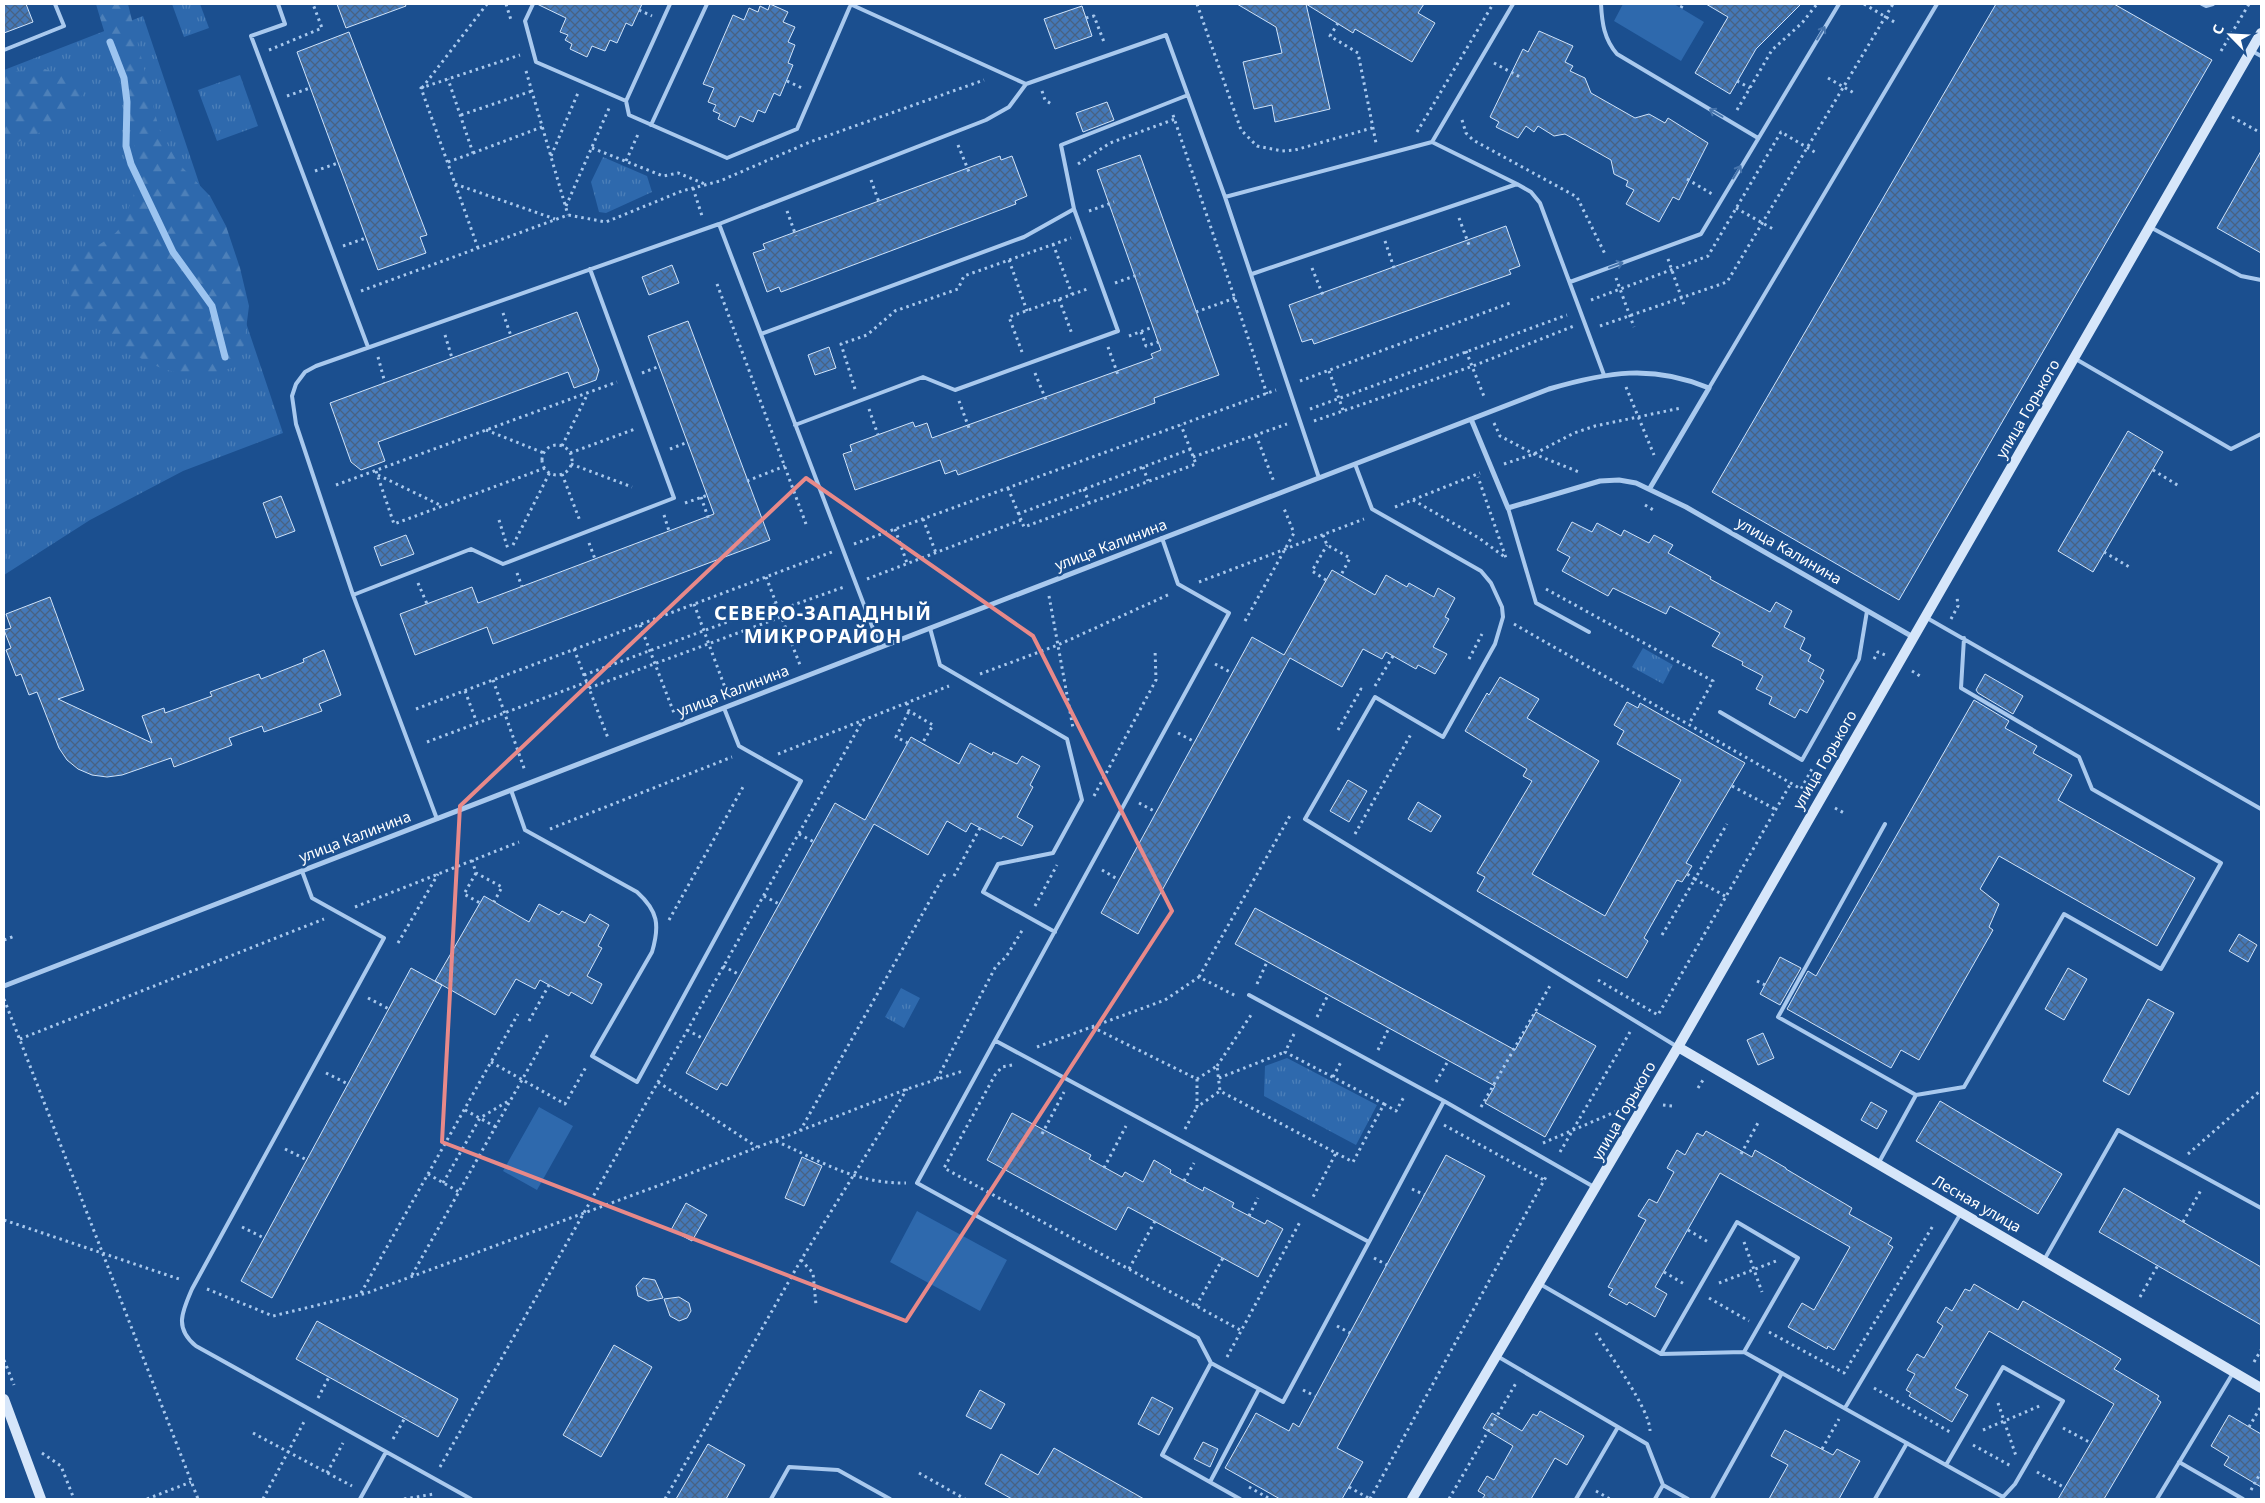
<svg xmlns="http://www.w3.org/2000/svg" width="2265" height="1503" font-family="'Noto Sans',sans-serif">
<defs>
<pattern id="grass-tufts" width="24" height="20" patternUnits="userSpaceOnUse" patternTransform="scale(1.25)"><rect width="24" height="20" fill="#2e69ad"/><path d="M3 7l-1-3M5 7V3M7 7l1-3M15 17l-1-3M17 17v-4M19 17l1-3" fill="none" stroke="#4d80b9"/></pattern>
<pattern id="forest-firs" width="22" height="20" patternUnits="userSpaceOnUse" patternTransform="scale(1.25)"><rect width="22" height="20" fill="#2e69ad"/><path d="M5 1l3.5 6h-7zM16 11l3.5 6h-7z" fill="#4d80b9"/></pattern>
<pattern id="building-cross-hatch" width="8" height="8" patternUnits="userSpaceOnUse" patternTransform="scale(1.25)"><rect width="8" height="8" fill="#4478b7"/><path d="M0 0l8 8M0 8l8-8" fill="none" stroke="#486282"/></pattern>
</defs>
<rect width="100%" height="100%" fill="#1b4f8f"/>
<path fill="url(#grass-tufts)" d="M172 4H200L209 28 184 37Z
M143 16 283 433 183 471 90 520 4 575V70Z
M240 75 258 126 217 141 198 90Z
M603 157 647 176 652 192 606 213 599 212 591 182Z
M1643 648 1673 665 1663 684 1632 667Z
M901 988 920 998 904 1028 885 1017Z
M1287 1058 1377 1105 1356 1145 1264 1096 1265 1066Z"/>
<path fill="url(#forest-firs)" d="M96 4H128L159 129 178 163 210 196 226 226 240 268 249 306 244 345 232 368C220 371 206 376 194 375 145 372 105 335 71 302 71 294 67 282 69 275 74 252 107 245 119 229 124 220 129 207 133 197 148 152 109 51 96 4Z
M45 69 74 80 84 90 77 108 60 124 4 148V77L17 71Z"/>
<path fill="#2e69ad" d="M1623 4H1674L1704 22 1681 61 1614 21Z
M539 1107 573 1126 537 1190 503 1171Z
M917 1211 1007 1260 980 1311 890 1262Z"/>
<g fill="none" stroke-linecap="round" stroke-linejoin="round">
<path stroke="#9cc4f0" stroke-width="7" d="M110 42 124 78 127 102 126 146 131 164 173 252 212 306 225 357"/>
</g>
<path fill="url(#building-cross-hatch)" stroke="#cfe3fa" d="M4 4H26L33 22 4 33Z
M337 4H405L406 6 346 28Z
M537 4H642L632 26 626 23 617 43 610 40 605 51 592 46 587 57 570 49 572 44 565 40 568 35 560 32 566 18Z
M770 4 788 12 783 22 795 27 788 42 795 45 788 63 793 65 780 96 774 93 765 113 758 110 753 122 740 116 735 127 718 119 720 114 713 111 716 105 708 102 714 88 703 84 733 15 744 20 749 8 758 12 760 6 768 10Z
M1237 4H1424L1418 13 1435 23 1412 62 1355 29 1353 33 1306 4 1330 109 1275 122 1272 105 1254 109 1243 62 1282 53 1276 27Z
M1706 4H1801L1756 49 1730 94 1695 73 1728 17Z
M1996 4H2114L2212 60 1899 600 1712 492Z
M1082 6 1092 36 1055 49 1044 19Z
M1539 31 1573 46 1565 62 1573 66 1570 71 1585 78 1591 93 1635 118 1649 114 1665 123 1668 118 1708 143 1679 200 1673 197 1659 222 1626 204 1634 190 1626 186 1628 181 1614 174 1611 160 1565 134 1554 136 1538 126 1534 132 1526 126 1518 138 1496 127 1499 122 1490 117 1523 49 1528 52Z
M349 32 427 235 420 237 426 253 378 270 297 52Z
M1107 102 1114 120 1083 132 1076 113Z
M2261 151V253L2217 228Z
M1140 155 1219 375 1154 398 1155 403 958 475 956 470 945 474 940 460 855 490 843 454 852 451 850 445 913 422 915 427 927 423 932 438 1153 358 1151 354 1161 350 1097 170Z
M1000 156 1001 160 1012 156 1027 196 1015 201 1016 204 781 292 779 287 767 292 753 253 765 249 763 244Z
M1506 226 1520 266 1509 270 1511 274 1314 344 1312 339 1302 342 1289 305Z
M672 265 679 283 649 295 642 277Z
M577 312 599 370 596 380 574 388 568 372 378 442 385 461 361 470 351 462 330 403Z
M688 321 770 540 493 644 487 627 415 655 400 614 472 587 478 603 714 514 648 336Z
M829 347 836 368 815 375 808 355Z
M2128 431 2163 452 2093 572 2058 551Z
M281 496 295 531 276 538 263 503Z
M1572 522 1592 532 1597 523 1621 536 1624 530 1649 543 1654 535 1673 545 1668 553 1711 577 1710 579 1770 612 1776 602 1792 611 1784 627 1805 638 1800 649 1811 655 1808 661 1824 670 1820 678 1824 681 1807 713 1800 709 1795 718 1769 704 1772 697 1756 689 1763 676 1742 665 1743 662 1712 646 1720 633 1670 606 1666 614 1613 588 1608 596 1562 571 1570 557 1557 550Z
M406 535 414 554 381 566 374 547Z
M1332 570 1375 595 1386 575 1407 587 1409 583 1434 597 1438 588 1455 598 1445 617 1449 619 1433 647 1447 654 1435 674 1418 665 1416 669 1386 652 1382 659 1363 649 1342 687 1290 658 1138 934 1101 913 1252 637 1284 655Z
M50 597 84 690 58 699 152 743 142 716 164 708 165 713 212 696 210 692 259 674 261 679 304 662 303 659 324 650 341 695 319 704 322 711 264 732 262 726 229 738 232 745 174 767 171 758 122 775 107 777 92 775 78 769 67 760 59 748 37 692 29 695 21 674 16 676 6 650 11 648 4 630 11 628 6 614Z
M1985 674 2023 696 2013 714 1978 693 1976 690Z
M1500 677 1539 699 1527 718 1599 761 1532 874 1605 916 1681 780 1617 744 1624 731 1614 725 1627 702 1638 708 1640 703 1745 763 1686 863 1692 866 1682 882 1677 880 1644 938 1648 941 1627 978 1477 891 1485 877 1477 873 1532 781 1523 776 1527 769 1465 731 1487 693 1489 695Z
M1974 700 2009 721 2005 728 2037 746 2033 753 2072 775 2058 800 2195 878 2157 946 1999 856 1980 889 1999 904 1989 927 1993 930 1919 1060 1901 1050 1891 1068 1787 1009 1808 971 1816 976Z
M911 737 959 764 970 743 992 755 993 752 1017 764 1022 756 1040 766 1030 785 1033 787 1017 817 1033 826 1022 846 1003 836 1001 839 971 823 966 832 947 821 928 855 874 824 727 1086 721 1083 717 1090 686 1073 835 803 865 820Z
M1348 780 1367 791 1349 822 1330 811Z
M1418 802 1441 816 1431 832 1408 819Z
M484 896 529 922 539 904 559 915 562 911 585 923 590 914 609 925 598 946 602 948 587 976 602 984 592 1004 571 992 569 996 540 980 535 989 516 979 495 1015 435 981Z
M1255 908 1515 1050 1536 1012 1596 1046 1545 1137 1485 1103 1495 1086 1235 944Z
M2239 934 2257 945 2248 962 2229 951Z
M1780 957 1801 968 1780 1005 1760 994Z
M411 968 442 985 272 1298 241 1281Z
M2068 968 2087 979 2064 1020 2045 1009Z
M2148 999 2174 1013 2129 1095 2103 1081Z
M1763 1033 1774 1058 1758 1065 1747 1040Z
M1940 1101 2062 1174 2038 1214 1916 1141Z
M1871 1102 1887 1111 1877 1129 1861 1120Z
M1012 1113 1091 1155 1089 1159 1122 1177 1125 1172 1143 1182 1154 1160 1171 1170 1170 1173 1203 1191 1204 1187 1234 1203 1232 1207 1265 1224 1267 1220 1283 1229 1258 1277 1128 1207 1116 1230 987 1160Z
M1706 1131 1752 1157 1755 1150 1786 1168V1169L1852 1208 1849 1214 1892 1238 1888 1244 1893 1247 1834 1350 1828 1346 1827 1349 1788 1327 1802 1303 1814 1310 1850 1247 1720 1173 1655 1287 1667 1294 1655 1317 1629 1302 1627 1305 1609 1295 1613 1289 1608 1287 1646 1220 1638 1216 1649 1199 1657 1203 1674 1172 1667 1168 1677 1150 1685 1155 1697 1133 1703 1136Z
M1446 1155 1485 1176 1337 1448 1363 1462 1342 1499H1280L1225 1468 1256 1413 1289 1431 1293 1423 1299 1427Z
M802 1157 822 1166 804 1206 785 1198Z
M2124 1188 2261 1267V1325L2099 1232Z
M686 1203 707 1215 692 1241 671 1230Z
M643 1278 655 1280 663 1298 648 1301 638 1296 636 1286Z
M1974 1284 2018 1310 2023 1301 2103 1348 2121 1359 2114 1369 2159 1396 2157 1399 2161 1402 2104 1499H2058L2114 1404 1989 1331 1955 1388 1968 1395 1952 1422 1909 1396 1911 1393 1906 1390 1915 1374 1907 1370 1917 1354 1924 1358 1943 1326 1937 1322 1946 1307 1952 1311 1965 1289 1970 1291Z
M679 1297 689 1303 691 1311 687 1318 679 1321 670 1316 664 1299Z
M317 1321 458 1399 438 1437 296 1359Z
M614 1345 652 1367 601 1457 563 1435Z
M980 1390 1005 1404 991 1429 966 1416Z
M1152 1397 1173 1408 1159 1435 1138 1424Z
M1540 1411 1584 1436 1567 1465 1555 1458 1531 1499H1482L1485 1495 1478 1491 1487 1476 1494 1480 1513 1446 1483 1428 1492 1413 1522 1431 1533 1414 1537 1416Z
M2229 1415 2261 1434V1487L2224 1465 2229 1457 2211 1446Z
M1785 1430 1833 1455 1837 1449 1860 1461 1839 1499H1769L1788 1465 1771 1456Z
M1203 1442 1218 1449 1210 1467 1194 1459Z
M708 1444 745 1465 726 1499H676Z
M1054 1448 1144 1499H1012L985 1484 1001 1454 1038 1475Z"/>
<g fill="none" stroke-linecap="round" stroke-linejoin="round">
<path stroke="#a9c9ee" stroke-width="3" stroke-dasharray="2.5 4" stroke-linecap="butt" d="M506 4 511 20
M1197 4 1241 130 1257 146 1282 151 1295 150 1372 128
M1864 4 1896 23
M1681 8 1683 4
M639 10 652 16
M1086 18 1094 16 1104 42
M1338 23 1330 36 1358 53 1376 143
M269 50 322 28 313 4
M2221 51 2249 4
M1494 63 1520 77
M526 71 568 215
M1828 78 1854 93
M787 81 802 88
M1737 81 1750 88
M422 88 487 4
M1042 91 1045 100 1053 105
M287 96 310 88
M1737 110 1772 50 1802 23 1817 4
M461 115 532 91
M1173 115 1267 394
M2232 117 2261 133
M1462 120 1466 133 1473 140 1577 197 1606 256
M1417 132 1493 4
M958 145 969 172
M592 148 663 176 678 173 707 185
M473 153 542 127
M551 156 578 93
M626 161 639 132
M448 162 473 153 448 79
M1078 164 1110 143 1175 119
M315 171 338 163
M1687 179 1712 194
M871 180 880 205
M455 184 555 219
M693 188 702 216
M566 206 610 106
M1736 208 1773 229
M787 211 796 236
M1089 211 1114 202
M1459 218 1469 245
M1385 241 1395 271
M1053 244 1072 294
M343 246 366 238
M478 248 421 88 520 55
M1668 259 1685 308
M1009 260 1027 311
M1312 268 1324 298
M1616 278 1634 327
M1115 283 1140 274
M717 284 806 524
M361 291 568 215 606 222 682 191 720 181 810 142 984 80
M1059 299 1072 334
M1591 300 1708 256 1781 132 1818 154
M1196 312 1235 298
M503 313 511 336
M1600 326 1727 282 1893 4
M1141 332 1146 346 1158 342
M445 335 452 358
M1129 336 1153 327
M1108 347 1118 375
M1466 351 1485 399
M1022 352 1009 317 1090 288
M378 357 385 383
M1329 371 1343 410
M642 373 660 366
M1035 373 1046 400
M1300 381 1510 303
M1626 387 1654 455
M855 389 841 344 867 335 895 311 958 289 964 276 1071 238
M959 401 969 428
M869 409 878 435
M1310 409 1567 315
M1314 421 1473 366 1574 326
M1494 423 1500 436 1534 454 1579 472
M486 430 544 453
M1256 435 1274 482
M542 460a15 15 0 1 1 30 0a15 15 0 1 1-30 0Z
M562 446 588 393
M670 449 688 442
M570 453 635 429
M1193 457 1287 424
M571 464 632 487
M1504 464 1534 454 1574 433 1595 426 1681 408
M1143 467 1148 481
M2153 470 2179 486
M376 471 394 524 545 468
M562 474 580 521
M378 475 442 506
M747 481 785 466
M336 485 617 382
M1008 488 1024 527 1196 464 1181 425
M1084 489 1089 503
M701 497 709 520
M1413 500 1479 538 1506 558 1478 477
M685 503 708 495
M1645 505 1655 511
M1395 507 1480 473
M1018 514 1191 449
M664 515 669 531
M923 519 936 553
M499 520 508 549
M895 529 907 563
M1323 535 1327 545 1350 558 1341 575
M589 543 595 559
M854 544 1276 390
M513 545 550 472
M2104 552 2131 568
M517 573 522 587
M766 577 800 665
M867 579 1021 520
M1326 580 1312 571 1327 545
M1199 582 1364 519
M418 583 427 604
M1546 589 1713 681 1689 724
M1049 596 1073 728
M694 604 727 693
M779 610 844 587
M1951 619 1958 606 1957 597
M1245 621 1294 533 1283 506
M1514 624 1801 789 1812 769
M640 625 674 713
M574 649 608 738
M1469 659 1482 634
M1874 659 1878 652 1885 655
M1215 664 1232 673
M1912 671 1920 676
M980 674 1058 645 1170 594
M584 675 776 604
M493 680 525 771
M1375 686 1393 656
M589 688 781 617
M465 691 477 723
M907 703 909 711 933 725 922 744
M416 709 832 552
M1338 730 1361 689 1365 691
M1178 733 1195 742
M427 742 587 682
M908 743 896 737 909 711
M778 754 949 686
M1732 786 1775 809
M1094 796 1156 680 1155 649
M1139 803 1156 812
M1835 808 1846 814
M550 829 732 757
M799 834 814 842
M1355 834 1411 734
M472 860 476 873 502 887 494 902
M1102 870 1119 880
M476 873 464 894 480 903
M954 876 980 828
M764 896 779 904
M1725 896 1695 879 1727 824
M1035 906 1057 865
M355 907 519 842
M669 920 743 787
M1662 935 1695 879 1687 874
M4 940 15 936
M398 943 438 874
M723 966 740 975
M1199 977 1291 814
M1598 980 1658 1015 1791 783
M1757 981 1765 985
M1257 984 1267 962
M368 998 389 1009
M4 999 198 1499
M1317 1017 1328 995
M529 1021 549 985
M1092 1027 1197 1079 1217 1066 1220 1091 1336 1153 1313 1197
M687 1030 704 1039
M1294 1034 1285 1052 1384 1104 1353 1162 1336 1153
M20 1039 324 919
M1037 1047 1165 1000 1199 977 1236 996
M1378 1050 1389 1028
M491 1062 565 1104 586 1067
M1012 1065 1002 1067 995 1075 944 1168 1242 1331
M1217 1066 1253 1012
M326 1073 348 1084
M1333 1077 1342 1060
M1219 1078 1285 1052
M937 1079 996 966 1006 957 1023 929
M1197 1079V1107L1220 1091
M658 1082 757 1147
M1436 1082 1448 1061
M1698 1088 1703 1080
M1384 1104 1396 1111 1405 1095
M1663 1105 1673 1106
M1481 1107 1551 984
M465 1110 496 1127
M1444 1125 1544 1180
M1185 1129 1197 1107
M800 1131 946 872
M1042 1134 1064 1092
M776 1141C820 1161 856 1184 906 1183
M1543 1143 1622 1109
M285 1149 307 1160
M1560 1152 1630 1032
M1741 1154 1759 1121
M2188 1154 2261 1090
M1104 1168 1126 1126
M428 1174 459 1192
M1184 1181 1194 1163
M443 1183 480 1118 510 1100
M1412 1189 1425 1195
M1249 1216 1258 1198
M4 1220 182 1280
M2183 1222 2201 1190
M242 1227 264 1238
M1688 1230 1710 1243
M1744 1242 1762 1292
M1374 1258 1387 1265
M801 1260 813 1273 816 1305
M1129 1269 1155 1221
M1664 1272 1686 1285
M412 1275 549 1032
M1719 1283 1776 1261
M207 1289 273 1316 367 1293 671 1181 907 1089 963 1071
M361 1293 518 1014
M2140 1297 2158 1265
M1709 1298 1749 1321
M1196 1306 1223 1258
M1337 1326 1350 1333
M1769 1332 1844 1373 1934 1224
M1596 1333C1609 1354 1650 1409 1650 1431
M1227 1357 1301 1220
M4 1360 14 1385
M2254 1362 2261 1350
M1874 1388 1950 1432
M1303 1390 1315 1396
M318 1398 330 1375
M1998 1403 2016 1456
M2249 1427 2260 1408
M2063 1428 2091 1443
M1983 1430 2042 1405
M253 1433 352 1486
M393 1439 406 1416
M1973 1445 2011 1466
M1822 1449 1839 1419
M42 1453 61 1466 74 1499
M440 1467 863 720
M2037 1472 2065 1488
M327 1473 343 1443
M919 1473 965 1499
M1249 1487 1270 1499
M1349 1487 1370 1499
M2251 1490 2261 1472
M1596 1491 1610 1499
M147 1499 191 1482
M263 1499 305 1420
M404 1499 434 1494
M665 1499 801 1260 907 1089
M1370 1499 1547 1175
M1449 1499 1516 1383"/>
<path stroke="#a9c9ee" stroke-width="4" d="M278 4 285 24 251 36 368 347
M533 4 525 21 536 62 626 101 629 115 727 158 797 129 851 4
M850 4 1026 84 1166 35 1225 197 1319 478
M1601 4C1602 23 1604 39 1617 54L1758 138
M2202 4 2206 6 2213 4
M4 50 64 26 55 4
M2252 51 2261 56
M626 101 670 4
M651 125 707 4
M1517 184 1531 192 1540 203 1604 375
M1225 197 1432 142 1513 4
M719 224 880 647
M2150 227 2241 276 2261 280
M1252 274 1517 184 1432 142
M1570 282 1701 234 1839 4
M761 334 1024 237 1074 209
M2074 358 2231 449 2261 434
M1709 388 1937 4
M795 425 923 377 955 390 1118 331 1074 209 1061 145 1188 95
M1355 464 1372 509 1481 571 1491 583 1502 607 1503 617 1495 644 1443 737 1375 697 1305 819 1676 1046
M1508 508 1536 603 1589 632
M1162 538 1178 584 1229 613 917 1183 1198 1338 1211 1363 1283 1402 1369 1242
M353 595 471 549 503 564 674 498 590 269
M1927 618 2261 809
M930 628 940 665 1067 739 1082 800 1053 853 998 864 983 892 1055 932
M1720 712 1802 760 1859 659 1867 611
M511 790 525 830 637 892C658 911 660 925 652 952L592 1056 637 1082 801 781 739 746 724 708
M437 819 353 595 296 424 292 396 296 384 305 372 316 366 719 224 986 120 1009 107 1026 84
M302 871 312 898 384 938 192 1289C182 1312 174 1328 196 1346L471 1499
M996 1041 1369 1242 1444 1101 1249 995
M1916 1095 1964 1087 2064 914 2161 969 2221 863 2092 789 2079 757 1961 688 1964 638
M1444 1101 1594 1187
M1878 1164 1916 1095 1778 1017 1885 824
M2044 1260 2118 1130 2261 1208
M1540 1284 1661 1354 1744 1352 2003 1497 2002 1499
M1661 1354 1737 1222 1798 1258 1744 1352
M1497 1356 1647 1444 1663 1485 1688 1499
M1211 1363 1162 1455 1240 1499
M1845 1408 1961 1213
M2179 1462 2243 1499
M1946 1465 2003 1367 2063 1401 2015 1484 2003 1497
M1210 1482 1259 1389
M360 1499 386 1452
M771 1499 789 1467 838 1470 890 1499
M1576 1499 1618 1427
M1655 1499 1663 1485
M1712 1499 1782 1373
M1875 1499 1907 1443
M2157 1499 2233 1373"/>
<path stroke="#a9c9ee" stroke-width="5" d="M1471 419 1508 508 1600 481 1619 480 1636 483 1686 507 1913 637
M4 986 1549 389C1607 372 1652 364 1709 388L1650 488"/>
<path stroke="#d6e6fa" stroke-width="10" d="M1678 1047 2261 1388
M4 1399 41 1499
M1412 1499 1678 1047 2261 33"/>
</g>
<defs><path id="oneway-shaft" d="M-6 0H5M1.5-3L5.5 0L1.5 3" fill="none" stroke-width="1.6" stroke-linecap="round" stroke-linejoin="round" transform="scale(1.25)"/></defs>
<g stroke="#4674ac">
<use href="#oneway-shaft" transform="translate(1821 33) rotate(-59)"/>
<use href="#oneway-shaft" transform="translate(1716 113) rotate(-150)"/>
<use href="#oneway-shaft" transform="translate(1737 172) rotate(-59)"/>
<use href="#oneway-shaft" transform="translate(1616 265) rotate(-20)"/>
</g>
<path fill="none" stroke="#e88989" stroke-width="4" stroke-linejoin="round" d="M806 478 1033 636 1172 911 906 1321 442 1142 460 806Z"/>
<g text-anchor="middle" stroke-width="5" stroke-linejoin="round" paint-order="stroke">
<g font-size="15" fill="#fff" stroke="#1b4f8f">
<text transform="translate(2028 409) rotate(-60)" y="5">улица Горького</text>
<text transform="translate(1111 545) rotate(-21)" y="5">улица Калинина</text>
<text transform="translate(1789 551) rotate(30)" y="5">улица Калинина</text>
<text transform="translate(733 691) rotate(-21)" y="5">улица Калинина</text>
<text transform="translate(1825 760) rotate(-60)" y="5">улица Горького</text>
<text transform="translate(355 837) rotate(-21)" y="5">улица Калинина</text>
<text transform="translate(1624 1111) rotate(-60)" y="5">улица Горького</text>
<text transform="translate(1977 1204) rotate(30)" y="5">Лесная улица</text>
</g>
<g font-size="20" font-weight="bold" letter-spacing="1" fill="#fff" stroke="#1b4f8f">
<text x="823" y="620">СЕВЕРО-ЗАПАДНЫЙ<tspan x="823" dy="23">МИКРОРАЙОН</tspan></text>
</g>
</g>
<rect width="2265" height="1503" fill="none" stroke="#ffffff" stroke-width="10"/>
<g transform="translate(2230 35) rotate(294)" stroke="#1b4f8f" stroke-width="4" paint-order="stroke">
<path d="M0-4L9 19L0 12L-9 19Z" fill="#ffffff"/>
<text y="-8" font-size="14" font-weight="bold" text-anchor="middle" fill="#ffffff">С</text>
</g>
</svg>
